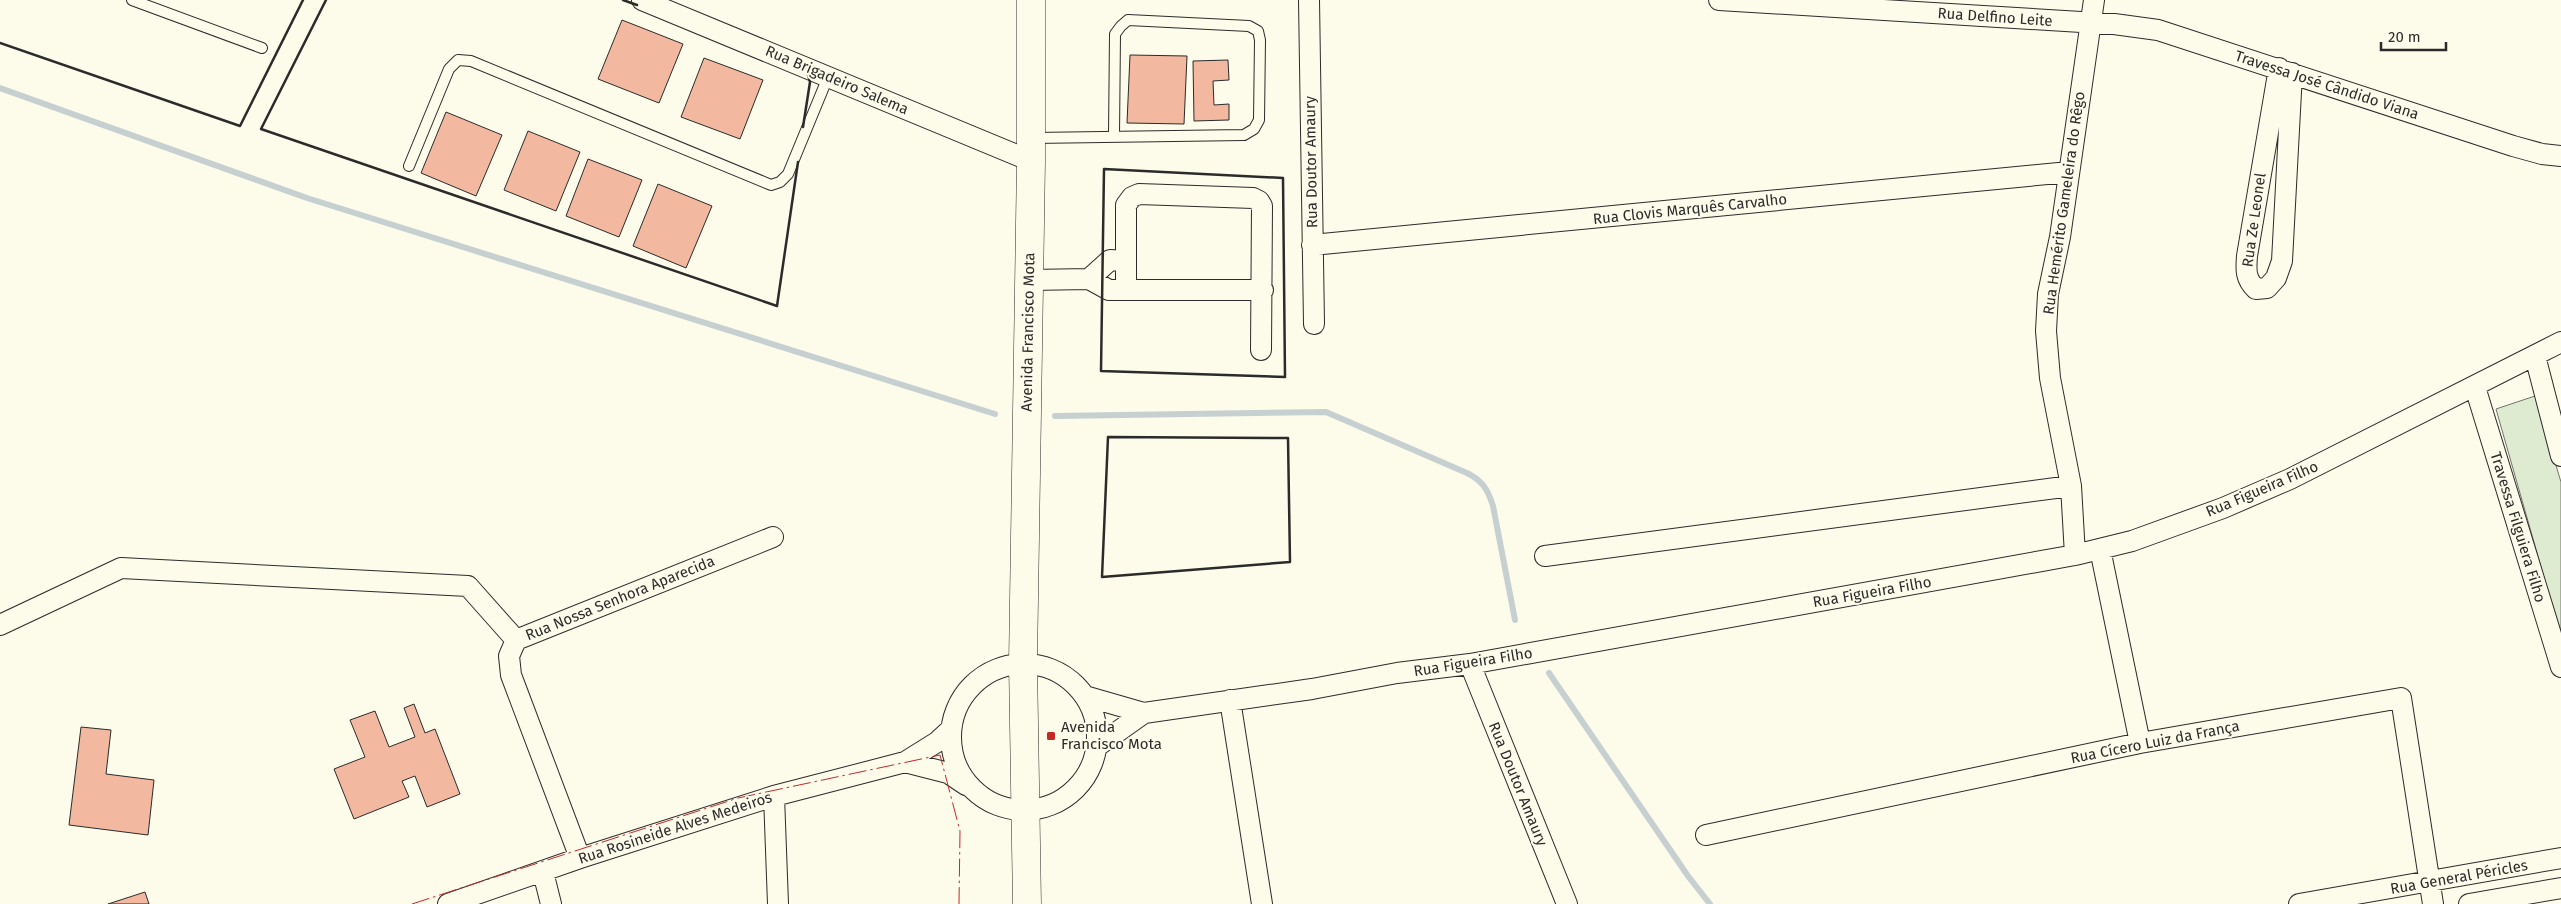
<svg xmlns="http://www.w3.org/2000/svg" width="2561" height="904" font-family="'Fira Sans',sans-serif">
<rect width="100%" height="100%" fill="#fdfbea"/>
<path fill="#deebd1" stroke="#74746e" d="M2535 396 2561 482V637L2496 409Z"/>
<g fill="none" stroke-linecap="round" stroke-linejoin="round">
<path stroke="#c7d0d0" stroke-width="6" d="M0 88 307 198 995 414
M1055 416 1326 412 1467 473C1483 481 1488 490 1493 506L1515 620
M1549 673 1688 876 1710 904"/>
</g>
<path fill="#f2b8a0" stroke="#2b2b2b" d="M622 20 683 44 659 103 598 79Z
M1130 55 1187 56 1184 124 1127 123Z
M704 58 763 80 740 139 681 117Z
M1228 60 1229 80 1213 81 1214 105 1229 104V120L1194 121 1193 61Z
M446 112 502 135 476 196 421 173Z
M528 131 580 152 556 211 504 190Z
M588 159 642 180 619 237 566 216Z
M658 184 712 206 686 268 633 246Z
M414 704 425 733 435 729 460 794 427 807 415 776 402 781 409 797 354 819 334 769 365 757 350 720 375 711 389 747 415 737 404 708Z
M81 727 111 730 106 774 154 780 148 835 69 825Z
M145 892 149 904H108Z"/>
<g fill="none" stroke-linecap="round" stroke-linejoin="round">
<g stroke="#2b2b2b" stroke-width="12">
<path id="lane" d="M132 0 262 48
M1033 138 1244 135 1254 129 1259 120 1260 40 1258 31 1249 26 1128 20 1121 26 1115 34 1114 135
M409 166 449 69 458 60 471 61 771 185 780 182 788 174 828 77"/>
</g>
<g stroke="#2b2b2b" stroke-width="22">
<path id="street" d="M642 0 1031 161
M1309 0 1314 324
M1719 0 2114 24 2158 30 2513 146 2542 154 2561 156
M2279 68 2247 256C2246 269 2245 279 2256 289L2267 288 2276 278 2282 261 2292 73
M1312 245 2069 172
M1089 279 1110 260 1126 261
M1029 280 1089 279 1109 290H1263
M1126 289V205L1132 197 1139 194 1253 198 1259 201 1262 206 1261 350
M2535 356 2561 456
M2475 387 2561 667
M2100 549 2140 743
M2075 555 2071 486 2050 378 2046 331 2048 294 2060 237 2094 0
M1545 556 2071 486
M0 625 121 568 468 586 516 640
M951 737a73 73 0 1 1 146 0a73 73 0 1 1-146 0Z
M1470 664 1567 904
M1085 696 1144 713 1312 689 1397 673 1470 664 2075 555 2132 541 2223 508 2290 479 2561 342
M1230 700 1262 904
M1096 747 1144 713
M905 762 948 773 966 785
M774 796 778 904
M1706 835 2140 743 2401 698 2433 904
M580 858 511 675 509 656 516 640 773 537
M543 872 551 904
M448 904 580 858 774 796 905 762 937 742 951 729
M2299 904 2561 858
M2469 904 2561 888"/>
</g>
<g stroke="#2b2b2b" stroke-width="29">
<path id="primary" d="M1027 904 1023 663 1031 161V0"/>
</g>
<use href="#lane" stroke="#fdfbea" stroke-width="10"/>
<use href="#street" stroke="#fdfbea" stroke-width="20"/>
<use href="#primary" stroke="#fdfbea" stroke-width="28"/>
<path stroke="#2b2b2b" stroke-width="2.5" d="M326 0 261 129 777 306 798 162
M623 0 637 5
M0 43 240 126 303 0
M803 127 810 82 808 75
M1104 169 1283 178 1285 377 1101 371Z
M1108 437 1288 438 1290 562 1102 577Z"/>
<path stroke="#c62828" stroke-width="1" stroke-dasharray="18 4 2.5 4" stroke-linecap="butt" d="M412 904 738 798 940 755 960 831 959 904"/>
</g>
<rect fill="#c62828" stroke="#fdfbea" stroke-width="2" x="1046" y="731" width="10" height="10" rx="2.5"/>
<g text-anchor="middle" stroke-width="4" stroke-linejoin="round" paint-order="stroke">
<g font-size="15" fill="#2b2b2b" stroke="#fdfbea">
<text transform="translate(1995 17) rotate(4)" y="5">Rua Delfino Leite</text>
<text transform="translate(837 80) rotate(23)" y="5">Rua Brigadeiro Salema</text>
<text transform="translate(2327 85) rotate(18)" y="5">Travessa José Cândido Viana</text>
<text transform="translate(1311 162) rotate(-91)" y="5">Rua Doutor Amaury</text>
<text transform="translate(2064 203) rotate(-82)" y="5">Rua Hemérito Gameleira do Rêgo</text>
<text transform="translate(1690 209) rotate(-6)" y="5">Rua Clovis Marquês Carvalho</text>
<text transform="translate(2254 220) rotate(-82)" y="5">Rua Ze Leonel</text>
<text transform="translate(1028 332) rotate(-89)" y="5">Avenida Francisco Mota</text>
<text transform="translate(2262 489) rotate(-23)" y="5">Rua Figueira Filho</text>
<text transform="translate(2518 527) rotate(73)" y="5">Travessa Filguiera Filho</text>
<text transform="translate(1872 592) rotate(-10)" y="5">Rua Figueira Filho</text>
<text transform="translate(620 598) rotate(-22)" y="5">Rua Nossa Senhora Aparecida</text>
<text transform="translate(1473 662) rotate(-9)" y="5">Rua Figueira Filho</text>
<text transform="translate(2155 742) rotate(-11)" y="5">Rua Cícero Luiz da França</text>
<text transform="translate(1518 784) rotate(68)" y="5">Rua Doutor Amaury</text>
<text transform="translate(675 828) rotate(-18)" y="5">Rua Rosineide Alves Medeiros</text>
<text transform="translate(2459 877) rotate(-10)" y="5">Rua General Péricles</text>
</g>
<g font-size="15" fill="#2b2b2b" stroke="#fdfbea" text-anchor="start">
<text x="1061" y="732">Avenida<tspan x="1061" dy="17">Francisco Mota</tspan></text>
</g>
</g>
<path d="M2381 42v8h65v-8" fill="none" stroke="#2b2b2b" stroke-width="2.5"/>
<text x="2388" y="42" font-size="15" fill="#2b2b2b" stroke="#fdfbea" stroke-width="4" paint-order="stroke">20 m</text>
</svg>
